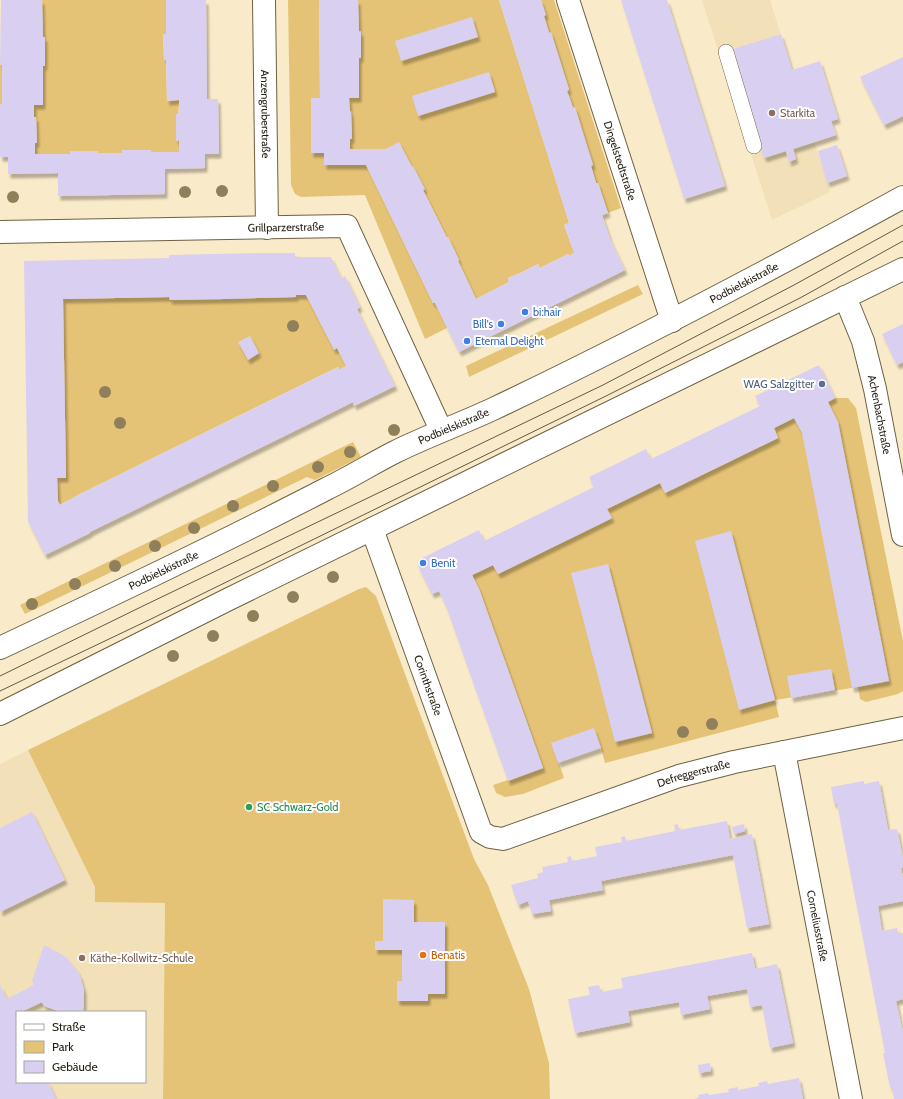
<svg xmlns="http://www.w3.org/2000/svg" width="903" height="1099" font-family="Cabin,sans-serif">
<defs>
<filter id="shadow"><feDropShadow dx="2.5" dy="4.5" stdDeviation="1" flood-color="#0004"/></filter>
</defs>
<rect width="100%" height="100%" fill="#f9eac9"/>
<path fill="#f2e0b8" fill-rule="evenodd" d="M702 0H770L830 192 772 220Z
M28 750 95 887V901L165 903 163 1099H0V764ZM17 1012H145V1082H17Z"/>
<path fill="#e5c376" d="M42 0H166V34H163L164 60H166L167 101 179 100 177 141 179 140V152H151V150H123L122 153H98V151H71L70 154H35V143H37L36 117H34V105H43V66H45V37H43Z
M288 0H319L320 98 311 99V153H324V165H366L433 303H435L447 328 425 339 365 195 301 197 295 194 291 185Z
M358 0H499L569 223 564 225 574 253 569 256 568 254 540 268 538 264 520 273 508 278 509 282 476 299 458 261 459 260 448 237 447 238 423 190 424 189 399 143 386 149H350V139H352L351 112H350L349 98H359V58L360 31 359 32Z
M541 0H554L621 208 608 213 598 183H596L591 166 593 165 574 108H573L567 91 569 89 551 33H549L544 16 545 15Z
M2 64V104H0V65Z
M638 285 643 294 469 377 466 366Z
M296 295H306L337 348 346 366 339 370 338 367 82 493 60 505 58 501 57 478H66L63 299 169 297 170 300 295 297Z
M835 398H848L856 408 903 641V691L898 694 866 702 860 699 858 687 775 700 779 717 605 763 601 748 559 763 564 778 523 794 505 797 496 793 493 785 543 768 479 589 472 575 493 565 498 574 611 519 607 509 660 483 665 493 778 438 774 428Z
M353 442 361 457 315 480 307 477 25 614 20 605Z
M366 587 376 596 474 859 488 885 529 989 549 1063 550 1099H163L165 903 95 902V887L28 750 359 589Z"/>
<path fill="#d9d0f1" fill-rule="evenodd" filter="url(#shadow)" d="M1 0H42L43 37H45V66H43V105H34V117H36L37 143H35V154H70V151H98V153H122V150H151V152H179V140L176 141V114H179V100L167 101 166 60H164L163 34H166V0H206L207 99H218L219 154H205V168L165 169V194L58 196V173L8 174V157H0V104H2V64L0 65Z
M319 0H358L359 32 361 31V58H359V98H349L350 112 351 111 352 139H350V149H386L399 142 412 167 413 166 425 189 423 190 447 238 448 237 459 260 458 261 476 299 509 282 508 278 520 273 538 264 540 268 568 254 569 256 574 253 564 225 569 223 499 0H541L546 15 544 16 549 33 551 32 569 90 567 91 570 99 573 108 575 107 593 165 591 166 596 183H598L608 213 602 215 610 239 625 270 459 352 435 303H433L366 165H324V153H311V98H320Z
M621 0H667L725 186 684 199Z
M472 17 478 37 401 61 395 41Z
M781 34 792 70 820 61 838 119 831 121 836 135 793 149 796 159 789 162 786 151 764 158 730 50Z
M903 57V116L884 125 860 77Z
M489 72 495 92 418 116 412 96Z
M837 145 847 176 827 183 818 151Z
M263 253H295V257H331L341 278 345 276 360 307 357 309 395 386 354 406 353 402 90 532V533L45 555 28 521 24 261 169 258V255ZM296 295H306L334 350 337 348 346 366 339 370 338 367 82 493 60 505 58 501 57 478H66L63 299 169 297 170 300 224 299 296 297Z
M903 324V362L897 365 882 334Z
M250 336 259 353 248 360 238 342Z
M819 365 835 398 828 402 838 422 889 681 852 688 802 433 794 418 774 428 778 438 665 493 660 483 607 509 612 518 498 574 493 565 472 575 479 589 543 768 508 781 446 606 439 591 432 594 418 566 420 563V559L479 530 484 541 594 487 589 477 618 463 646 449 651 459 760 406 755 396Z
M731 531 775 700 739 710 695 541Z
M608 564 652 733 615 742 571 573Z
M831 669 835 690 791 698 787 676Z
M594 728 601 748 558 763 551 743Z
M864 781V784L879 781 888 830 897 829 903 858V867L901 868 903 878V901L878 906 882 931 897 928 898 934 903 933V999L896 1001 903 1032V1099H894L892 1087H890L883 1053H885L881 1032 842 830 837 803 834 804 831 787Z
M32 812 65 880 0 912V828Z
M727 821 730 839 752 834 769 924 747 928 733 855 601 881 603 890 549 900 551 911 532 914 528 901 518 905 511 885 538 878 537 874 543 872 542 867 568 862 567 857 571 856 572 861 597 856 595 847 622 842 621 837 625 836 626 841 675 831 674 825 678 824 679 830Z
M744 824 745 831 734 834 732 827Z
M383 899 414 900V922H445V994H428V1001H397V981H402V950H375V941H383Z
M44 945 61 954 67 958 76 969 80 976 84 990V1005L83 1012H61L44 1006 42 1002 21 1012H17V1014L15 1015 17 1020V1082H48L56 1099H0V985L7 999 34 985 32 981Z
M752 953 755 969 777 964 793 1043 770 1048 762 1005 750 1007 747 989 707 996 710 1009 681 1015 679 1002 628 1011 630 1022 575 1033 568 999 590 995 588 987 599 985 601 992 623 988 621 978Z
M710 1063 711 1071 699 1073 698 1065Z
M799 1078 803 1099H695L699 1097 698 1095 708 1093 709 1095 729 1092 728 1089 738 1087V1090L759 1086 758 1083 767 1081 768 1084Z"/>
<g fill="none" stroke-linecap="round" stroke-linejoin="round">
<g stroke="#6e6144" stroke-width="16">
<path id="lane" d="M726 52 754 146"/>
</g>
<g stroke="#6e6144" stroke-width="24">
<g id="street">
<path id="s1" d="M264 0 267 228"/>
<path id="s2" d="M568 0 672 321"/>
<path id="s3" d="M0 232 347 226 441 430"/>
<path id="s4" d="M845 297 863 341 875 389 903 535"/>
<path id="s5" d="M372 529 481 832 490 837 503 839 679 776 734 762 903 728"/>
<path id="s6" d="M784 752 851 1099"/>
</g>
</g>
<g stroke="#6e6144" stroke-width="24">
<g id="secondary">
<path id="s7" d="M0 648C110 596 220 544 328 488 351 477 373 463 395 452 427 436 461 424 493 409 632 343 768 271 903 197"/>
<path d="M0 714 229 599 903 269"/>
</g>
</g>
<use href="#lane" stroke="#fff" stroke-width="15"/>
<use href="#street" stroke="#fff" stroke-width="22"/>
<use href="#secondary" stroke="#fff" stroke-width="22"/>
<path stroke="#615947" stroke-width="1" d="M0 676 145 605 603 385 794 285 903 225
M0 691 151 619 608 395 800 298 903 241"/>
</g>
<g fill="#8f7f5a">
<circle cx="222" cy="191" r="6"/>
<circle cx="185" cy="192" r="6"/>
<circle cx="13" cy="197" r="6"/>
<circle cx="293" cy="326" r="6"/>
<circle cx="105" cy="392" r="6"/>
<circle cx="120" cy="423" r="6"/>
<circle cx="394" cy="430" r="6"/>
<circle cx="350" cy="452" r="6"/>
<circle cx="318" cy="467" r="6"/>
<circle cx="273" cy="486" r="6"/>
<circle cx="233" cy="506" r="6"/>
<circle cx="194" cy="528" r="6"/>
<circle cx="155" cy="546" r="6"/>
<circle cx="115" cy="566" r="6"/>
<circle cx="333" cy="577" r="6"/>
<circle cx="75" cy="584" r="6"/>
<circle cx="293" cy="597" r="6"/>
<circle cx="32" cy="604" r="6"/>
<circle cx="253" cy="616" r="6"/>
<circle cx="213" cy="636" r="6"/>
<circle cx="173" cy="656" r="6"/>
<circle cx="712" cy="724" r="6"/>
<circle cx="683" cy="732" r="6"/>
</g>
<g fill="#8d6e63" stroke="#fff" stroke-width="1.5">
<circle cx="772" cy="113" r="4"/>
<circle cx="82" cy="958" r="4"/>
</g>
<g fill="#3f7fe0" stroke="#fff" stroke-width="1.5">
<circle cx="525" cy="312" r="4"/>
<circle cx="501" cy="324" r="4"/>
<circle cx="467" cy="341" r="4"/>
<circle cx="423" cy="563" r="4"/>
</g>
<circle fill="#5c6f8a" stroke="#fff" stroke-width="1.5" cx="822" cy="384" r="4"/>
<circle fill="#2e9e5b" stroke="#fff" stroke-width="1.5" cx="249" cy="807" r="4"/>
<circle fill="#e8710a" stroke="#fff" stroke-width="1.5" cx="423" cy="955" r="4"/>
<g text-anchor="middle" stroke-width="4" stroke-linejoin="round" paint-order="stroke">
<g font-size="11" fill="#785e54" stroke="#fff" text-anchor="start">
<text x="780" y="117">Starkita</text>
<text x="90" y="962">Käthe-Kollwitz-Schule</text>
</g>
<g font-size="11" fill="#231e12" stroke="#fff">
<text dy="4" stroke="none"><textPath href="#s1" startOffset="114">Anzengruberstraße</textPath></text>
<text dy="4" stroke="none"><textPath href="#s2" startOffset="169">Dingelstedtstraße</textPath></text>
<text dy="4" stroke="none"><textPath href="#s3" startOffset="286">Grillparzerstraße</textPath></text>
<text dy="4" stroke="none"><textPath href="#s7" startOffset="829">Podbielskistraße</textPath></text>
<text dy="4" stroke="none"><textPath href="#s4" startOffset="123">Achenbachstraße</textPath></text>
<text dy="4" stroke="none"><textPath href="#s7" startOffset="505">Podbielskistraße</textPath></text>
<text dy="4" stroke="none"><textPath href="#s7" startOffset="181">Podbielskistraße</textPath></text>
<text dy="4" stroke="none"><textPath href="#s5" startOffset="166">Corinthstraße</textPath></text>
<text dy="4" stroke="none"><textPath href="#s5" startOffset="547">Defreggerstraße</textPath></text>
<text dy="4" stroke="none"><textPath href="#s6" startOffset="177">Corneliusstraße</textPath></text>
</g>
<g font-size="11" fill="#366cbe" stroke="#fff" text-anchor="start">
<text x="533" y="316">bi:hair</text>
<text x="493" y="328" text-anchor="end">Bill's</text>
<text x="475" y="345">Eternal Delight</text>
<text x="431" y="567">Benit</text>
</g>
<g font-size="11" fill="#4e5e75" stroke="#fff" text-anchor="end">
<text x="814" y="388">WAG Salzgitter</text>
</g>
<g font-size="11" fill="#27864d" stroke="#fff" text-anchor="start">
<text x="257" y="811">SC Schwarz-Gold</text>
</g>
<g font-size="11" fill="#c56008" stroke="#fff" text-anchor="start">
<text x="431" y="959">Benatis</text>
</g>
</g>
<rect x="16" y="1011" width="130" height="72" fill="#ffffff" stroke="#a7a5a0"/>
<rect x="24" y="1024" width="20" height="6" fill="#ffffff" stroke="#a7a5a0"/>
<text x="52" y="1031" font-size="12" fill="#231e12">Straße</text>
<rect x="24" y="1041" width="20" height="12" fill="#e5c376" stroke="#a7a5a0"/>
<text x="52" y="1051" font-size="12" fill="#231e12">Park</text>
<rect x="24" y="1061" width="20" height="12" fill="#d9d0f1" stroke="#a7a5a0"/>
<text x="52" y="1071" font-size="12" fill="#231e12">Gebäude</text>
</svg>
